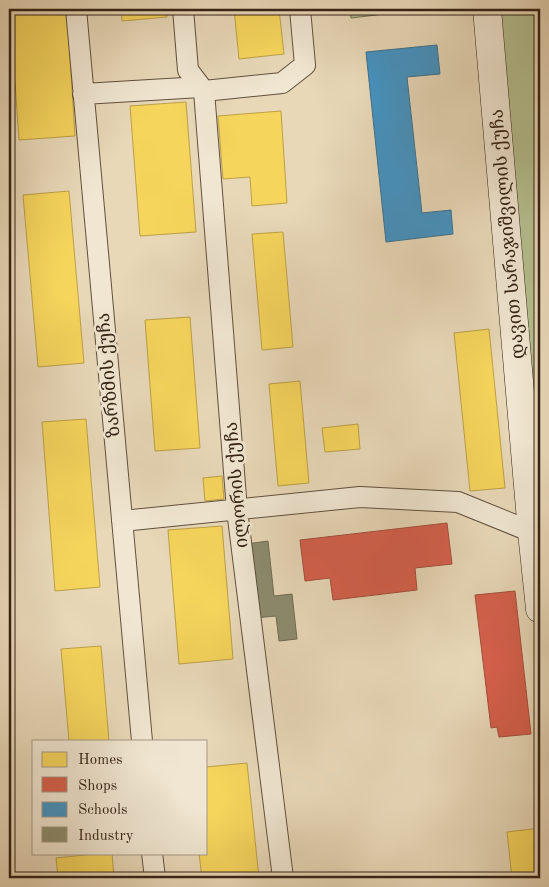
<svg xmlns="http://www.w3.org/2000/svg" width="549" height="887" font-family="'Old Standard TT','Noto Serif Georgian',serif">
<rect width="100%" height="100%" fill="#e8d8b8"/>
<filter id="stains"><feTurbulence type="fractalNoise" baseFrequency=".004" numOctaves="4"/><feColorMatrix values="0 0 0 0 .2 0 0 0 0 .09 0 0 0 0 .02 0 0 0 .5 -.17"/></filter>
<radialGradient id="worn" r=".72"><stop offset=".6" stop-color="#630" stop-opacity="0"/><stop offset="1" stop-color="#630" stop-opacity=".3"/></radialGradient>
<path fill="#b5bf8f" stroke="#747152" d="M350 9H392L393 13 351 18Z
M496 9H534L540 69V442L533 396Z"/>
<path fill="#f6d55c" stroke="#bca047" d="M10 9H67L75 136 19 140Z
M121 9H166L167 17 122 21Z
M234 9H279L284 54 239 59Z
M186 102 196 232 140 236 130 106Z
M281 111 287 203 252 206 250 177 223 179 218 116Z
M69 191 84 363 38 367 23 195Z
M283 232 293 347 262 350 252 234Z
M190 317 200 448 155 451 145 320Z
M489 329 505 488 470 491 454 333Z
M300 381 309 483 278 486 269 384Z
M11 395 14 417 9 418V396Z
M86 419 100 587 55 591 42 422Z
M358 424 360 449 325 452 322 428Z
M9 447H10L13 474H9Z
M222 476 224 499 205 501 203 478Z
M222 526 233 659 179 664 168 530Z
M101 646 109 741H69L61 649Z
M247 763 259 878H202L199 853H206V767Z
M540 828V878H512L507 832Z
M104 853H112L114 878H58L56 858Z"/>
<path fill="#d6604d" stroke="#a54e3c" d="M447 523 452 564 415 568 417 590 333 600 330 578 305 581 300 540Z
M515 591 531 734 499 737 497 727 491 728 475 595Z"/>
<path fill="#4393c3" stroke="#3e718f" d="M437 45 440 74 407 77 422 213 451 210 453 234 386 242 366 52Z"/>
<path fill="#8c8c6e" stroke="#726c53" d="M268 541 274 596 292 594 297 639 279 641 276 616 254 618 246 544Z"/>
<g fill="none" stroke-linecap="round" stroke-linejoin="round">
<g stroke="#61503e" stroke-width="22">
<path id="minor" d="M76 9 142 741
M183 9 188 70 204 91 237 510 283 878
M204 91 282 83 305 65 300 9
M83 94 201 87
M122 521 360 497 458 502 532 532H540
M152 853 155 878"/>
</g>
<g stroke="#342315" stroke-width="29">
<path id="secondary" d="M487 9 532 532 540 609"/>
</g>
<use href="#minor" stroke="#f0e6d1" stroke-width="20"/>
<use href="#secondary" stroke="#f0e6d1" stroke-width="28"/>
</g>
<g text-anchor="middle" stroke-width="5" stroke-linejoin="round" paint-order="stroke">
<g font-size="18" fill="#342315" stroke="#f0e6d1">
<text transform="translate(507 234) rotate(-95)" y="6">დავით სარაჯიშვილის ქუჩა</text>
<text transform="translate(108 375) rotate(-95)" y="6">ზარზმის ქუჩა</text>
<text transform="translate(236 485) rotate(-95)" y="6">ილორის ქუჩა</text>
</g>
</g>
<rect width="549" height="887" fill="none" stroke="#e8d8b8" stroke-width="30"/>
<rect x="10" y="10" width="529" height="867" fill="none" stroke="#342315" stroke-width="2.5"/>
<rect x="15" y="15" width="519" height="857" fill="none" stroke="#342315"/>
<rect x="32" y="740" width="175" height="115" fill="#f0e6d1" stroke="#a59886"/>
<rect x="42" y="752" width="25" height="15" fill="#f6d55c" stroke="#a59886"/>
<text x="78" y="764" font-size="15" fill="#342315">Homes</text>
<rect x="42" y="777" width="25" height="15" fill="#d6604d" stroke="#a59886"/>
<text x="78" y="790" font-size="15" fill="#342315">Shops</text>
<rect x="42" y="802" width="25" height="15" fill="#4393c3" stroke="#a59886"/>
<text x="78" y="814" font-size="15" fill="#342315">Schools</text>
<rect x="42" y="827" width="25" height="15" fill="#8c8c6e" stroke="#a59886"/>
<text x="78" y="840" font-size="15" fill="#342315">Industry</text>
<rect width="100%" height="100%" filter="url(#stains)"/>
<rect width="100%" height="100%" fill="url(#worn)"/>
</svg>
